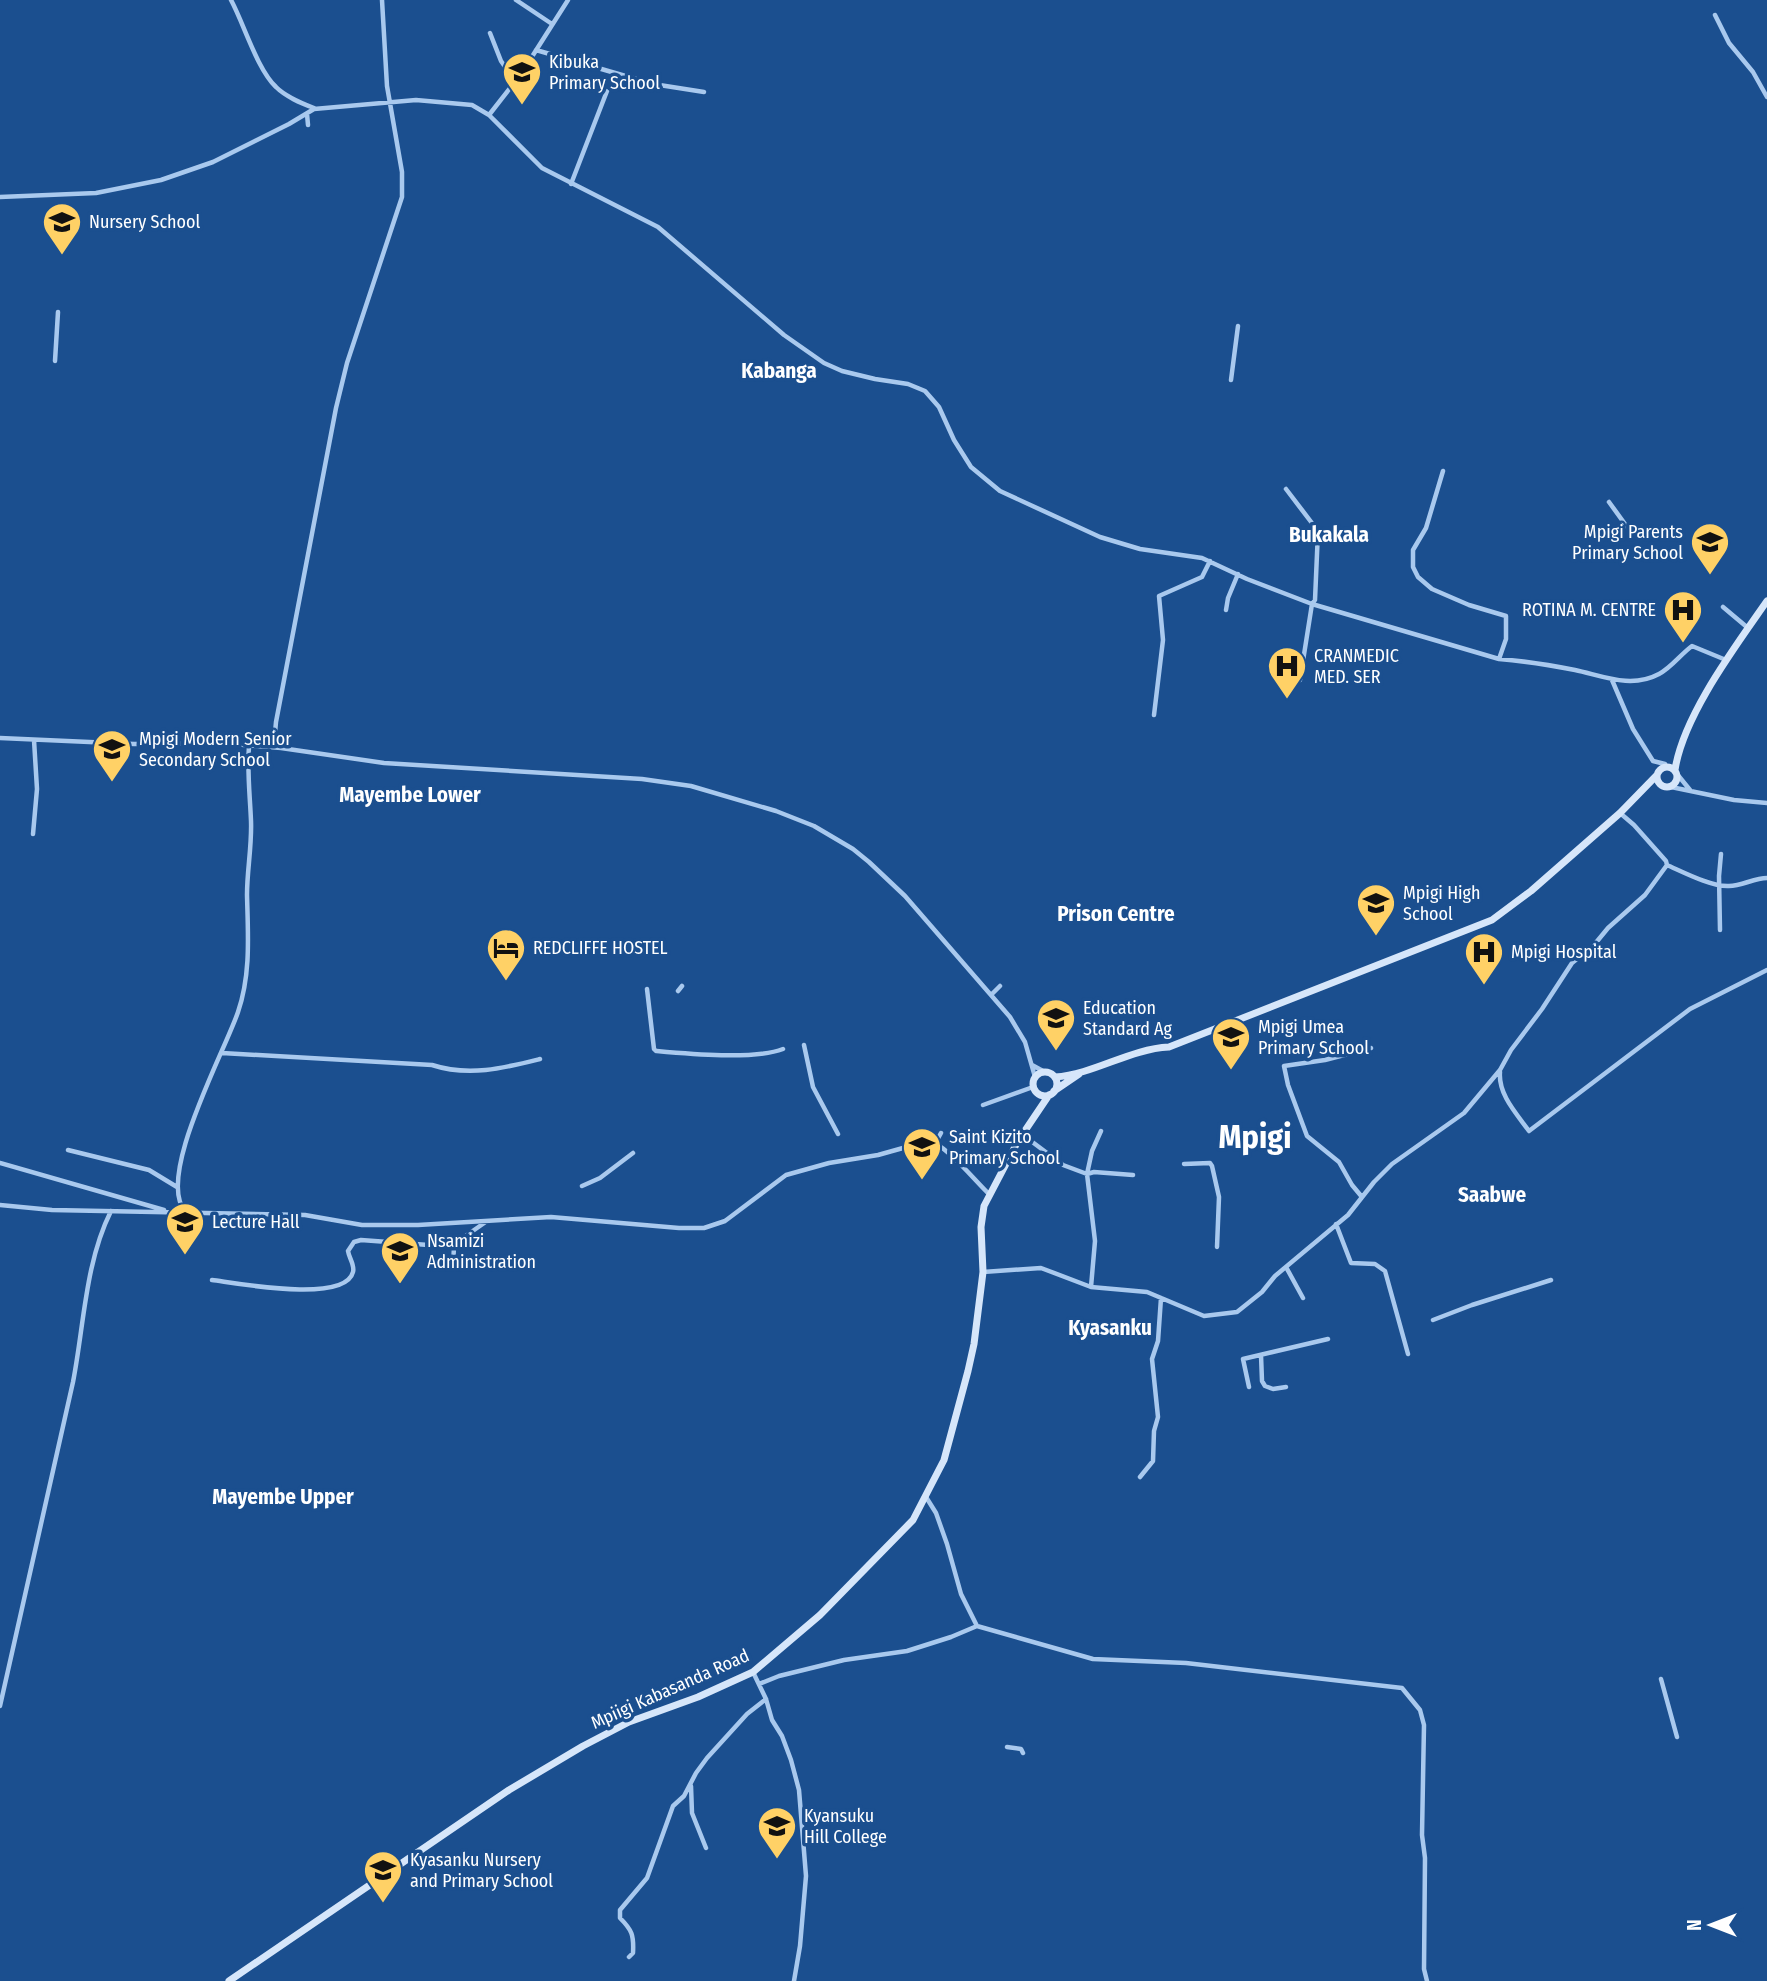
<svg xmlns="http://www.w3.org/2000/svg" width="1767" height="1981" font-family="'Fira Sans Condensed',sans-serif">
<rect width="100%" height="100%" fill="#1b4f8f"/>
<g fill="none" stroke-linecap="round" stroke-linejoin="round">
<path stroke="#a9c9ee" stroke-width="4.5" d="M231 0C244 24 257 69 276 87 286 97 301 103 314 108
M516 0 552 24
M1715 15 1729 43 1753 72 1767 97
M490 33 501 61 515 81
M536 50 653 84 704 92
M307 114 308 125
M489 115 521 74 568 0
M571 184 607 91
M0 197 96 193 161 180 213 162 289 124 314 109 416 100 472 105 489 115 542 168 658 227 784 335 824 363 842 371 875 379 908 384 925 391 939 407 954 440 971 467 1000 491 1100 537 1140 549 1202 558 1247 579 1312 604 1499 659C1525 661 1549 665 1575 670 1603 676 1631 689 1659 674 1671 668 1681 654 1692 646L1726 660
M55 361 58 312
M1231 380 1238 326
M1443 471 1426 528 1413 550V567L1418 577 1432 589 1469 605 1506 616V639L1499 659
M1286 489 1318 531 1315 600 1312 604 1300 680
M1609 502 1630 531
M1723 607 1748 628
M1226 610 1228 598 1238 574
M1612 680 1633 729 1653 761 1665 764
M1154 715 1163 640 1159 596 1202 577 1210 561
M0 738 134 744 221 743 281 748 384 763 642 779 691 786 776 811 814 826 853 849 869 862 905 896 1010 1017 1025 1042 1035 1077
M281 748 275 733 276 722 336 408 347 363 402 197V172L387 86 382 0
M1677 774 1690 790
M1671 787 1734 800 1767 803
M33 834 37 789 34 740
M1667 865C1683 872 1712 887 1729 886 1742 886 1754 878 1767 878
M1720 930 1719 876 1721 854
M647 989 654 1049 656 1051C689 1054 754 1060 783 1049
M678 991 682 986
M991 995 1000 986
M804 1045 813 1087 838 1134
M222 1053 432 1065C469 1077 504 1068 540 1059
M1032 1065 1043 1071
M1500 1072C1498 1094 1516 1113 1529 1131L1690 1009 1767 970
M983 1105 1033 1087
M1023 1135 1063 1165 1087 1174 1094 1172 1133 1175
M936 1142 941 1133
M68 1150 149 1170 177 1187
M0 1163 164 1210
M1184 1164 1210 1163 1212 1166 1219 1197 1217 1247
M582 1186 600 1178 633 1153
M1362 1197 1352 1185 1339 1162 1307 1136 1288 1085 1284 1066 1325 1060 1371 1048
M0 1205 52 1210 305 1215 362 1225H418L551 1217 679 1228H704L725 1221 786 1175 829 1163 878 1155 928 1141C945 1143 975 1181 989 1194
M186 1212C154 1180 225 1051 238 1012 251 974 248 935 247 895 247 870 252 846 251 821 250 796 247 772 249 746
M1336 1224 1351 1263 1375 1264 1385 1271 1408 1354
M453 1267 454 1246 457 1242 487 1221
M1286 1267 1303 1298
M983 1272 1041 1268 1091 1287 1147 1292 1204 1316 1237 1312 1262 1292 1275 1276 1348 1215 1374 1182 1392 1164 1464 1113 1500 1070 1511 1050 1542 1009 1572 963 1594 945 1608 928 1645 895 1667 865 1666 861 1634 825 1620 813
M212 1280C236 1283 345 1304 353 1272 355 1265 349 1258 348 1251L354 1242 361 1240 442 1246 457 1242
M1091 1287 1095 1241 1087 1174 1092 1151 1101 1131
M1433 1320 1472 1305 1551 1280
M1261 1355 1262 1381 1265 1386 1273 1389 1286 1387
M1249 1387 1243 1359 1328 1339
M1140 1477 1153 1461 1154 1431 1158 1417 1152 1359 1158 1341 1161 1298
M926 1497 936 1513 947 1544 961 1594 977 1626 1093 1659 1186 1663 1402 1688 1420 1710 1424 1725 1422 1835 1425 1858 1424 1969 1427 1981
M753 1672 766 1699 772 1720 782 1736 791 1760 799 1790 806 1876 800 1946 794 1981
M1661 1679 1677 1737
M759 1684 779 1676 844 1660 907 1651 951 1637 977 1626
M0 1706 73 1382C84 1326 85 1263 111 1211
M1007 1747 1021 1749 1023 1753
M691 1786 692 1813 706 1848
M629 1957 633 1953C634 1935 632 1930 620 1918V1910L647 1878 673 1806 684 1796 696 1773 707 1758 747 1714 766 1699"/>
<path stroke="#d6e6fa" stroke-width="7" d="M1657 777a10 10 0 1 1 20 0a10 10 0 1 1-20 0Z
M1675 770C1683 716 1735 647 1767 601
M1033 1084a12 12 0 1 1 24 0a12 12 0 1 1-24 0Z
M1055 1077C1095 1074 1129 1049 1169 1047L1492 920 1531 891 1620 813 1657 775
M1054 1091 1079 1074
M229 1981 509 1790 583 1746 629 1722 698 1697 753 1672 820 1615 913 1520 944 1460 968 1371 974 1344 983 1272 981 1227 984 1206 1018 1141 1049 1095"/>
</g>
<defs>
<g id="school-pin" transform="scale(2.0125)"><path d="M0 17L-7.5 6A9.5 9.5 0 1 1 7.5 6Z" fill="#ffd166" stroke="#1b4f8f"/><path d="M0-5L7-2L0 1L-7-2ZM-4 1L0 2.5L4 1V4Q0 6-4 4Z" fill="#111"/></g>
<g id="hospital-pin" transform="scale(2.0125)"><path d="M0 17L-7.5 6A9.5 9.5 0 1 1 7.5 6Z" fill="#ffd166" stroke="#1b4f8f"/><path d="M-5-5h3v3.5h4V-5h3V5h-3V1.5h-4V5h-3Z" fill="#111"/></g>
<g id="hotel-pin" transform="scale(2.0125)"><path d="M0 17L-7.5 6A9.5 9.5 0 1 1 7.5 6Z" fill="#ffd166" stroke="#1b4f8f"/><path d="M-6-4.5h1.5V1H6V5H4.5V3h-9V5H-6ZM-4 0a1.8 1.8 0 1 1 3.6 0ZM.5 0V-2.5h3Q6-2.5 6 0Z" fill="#111"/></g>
</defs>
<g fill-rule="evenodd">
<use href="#school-pin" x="522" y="72"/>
<use href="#school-pin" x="62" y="222"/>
<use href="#school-pin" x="1710" y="542"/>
<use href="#hospital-pin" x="1683" y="610"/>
<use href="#hospital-pin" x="1287" y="666"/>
<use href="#school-pin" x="112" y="749"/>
<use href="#school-pin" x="1376" y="903"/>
<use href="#hotel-pin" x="506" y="948"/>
<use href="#hospital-pin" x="1484" y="952"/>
<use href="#school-pin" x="1056" y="1018"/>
<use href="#school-pin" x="1231" y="1037"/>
<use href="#school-pin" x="922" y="1147"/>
<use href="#school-pin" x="185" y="1222"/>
<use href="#school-pin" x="400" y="1251"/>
<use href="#school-pin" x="777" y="1826"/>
<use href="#school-pin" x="383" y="1870"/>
</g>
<g text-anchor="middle" stroke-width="7" stroke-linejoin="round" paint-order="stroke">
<g font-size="18" fill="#fff" stroke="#1b4f8f" text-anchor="start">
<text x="549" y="68">Kibuka<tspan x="549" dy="21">Primary School</tspan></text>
<text x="89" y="228">Nursery School</text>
<text x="1683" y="538" text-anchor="end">Mpigi Parents<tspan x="1683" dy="21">Primary School</tspan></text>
<text x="1656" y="616" text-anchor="end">ROTINA M. CENTRE</text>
<text x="1314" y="662">CRANMEDIC<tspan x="1314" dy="21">MED. SER</tspan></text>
<text x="139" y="745">Mpigi Modern Senior<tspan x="139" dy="21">Secondary School</tspan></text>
<text x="1403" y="899">Mpigi High<tspan x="1403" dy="21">School</tspan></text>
<text x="533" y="954">REDCLIFFE HOSTEL</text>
<text x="1511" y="958">Mpigi Hospital</text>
<text x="1083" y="1014">Education<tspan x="1083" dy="21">Standard Ag</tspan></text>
<text x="1258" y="1033">Mpigi Umea<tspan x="1258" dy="21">Primary School</tspan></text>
<text x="949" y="1143">Saint Kizito<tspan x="949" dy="21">Primary School</tspan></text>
<text x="212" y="1228">Lecture Hall</text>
<text x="427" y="1247">Nsamizi<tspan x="427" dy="21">Administration</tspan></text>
<text x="804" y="1822">Kyansuku<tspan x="804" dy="21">Hill College</tspan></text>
<text x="410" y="1866">Kyasanku Nursery<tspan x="410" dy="21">and Primary School</tspan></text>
</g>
<g font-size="18" fill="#fff" stroke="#1b4f8f">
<text transform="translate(670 1689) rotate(-24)" y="6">Mpiigi Kabasanda Road</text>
</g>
<g font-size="21" font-weight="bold" fill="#fff" stroke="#1b4f8f">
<text x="779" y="378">Kabanga</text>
<text x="1329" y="542">Bukakala</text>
<text x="410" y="802">Mayembe Lower</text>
<text x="1116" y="921">Prison Centre</text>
<text x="1492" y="1202">Saabwe</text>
<text x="1110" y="1335">Kyasanku</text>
<text x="283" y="1504">Mayembe Upper</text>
</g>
<g font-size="32" font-weight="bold" fill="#fff" stroke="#1b4f8f">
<text x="1255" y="1148">Mpigi</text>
</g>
</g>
<g transform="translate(1711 1925) rotate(270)" stroke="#1b4f8f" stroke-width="5" paint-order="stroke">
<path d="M0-5L12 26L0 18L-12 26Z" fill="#ffffff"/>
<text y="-10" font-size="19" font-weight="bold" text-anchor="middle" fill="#ffffff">N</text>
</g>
</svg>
